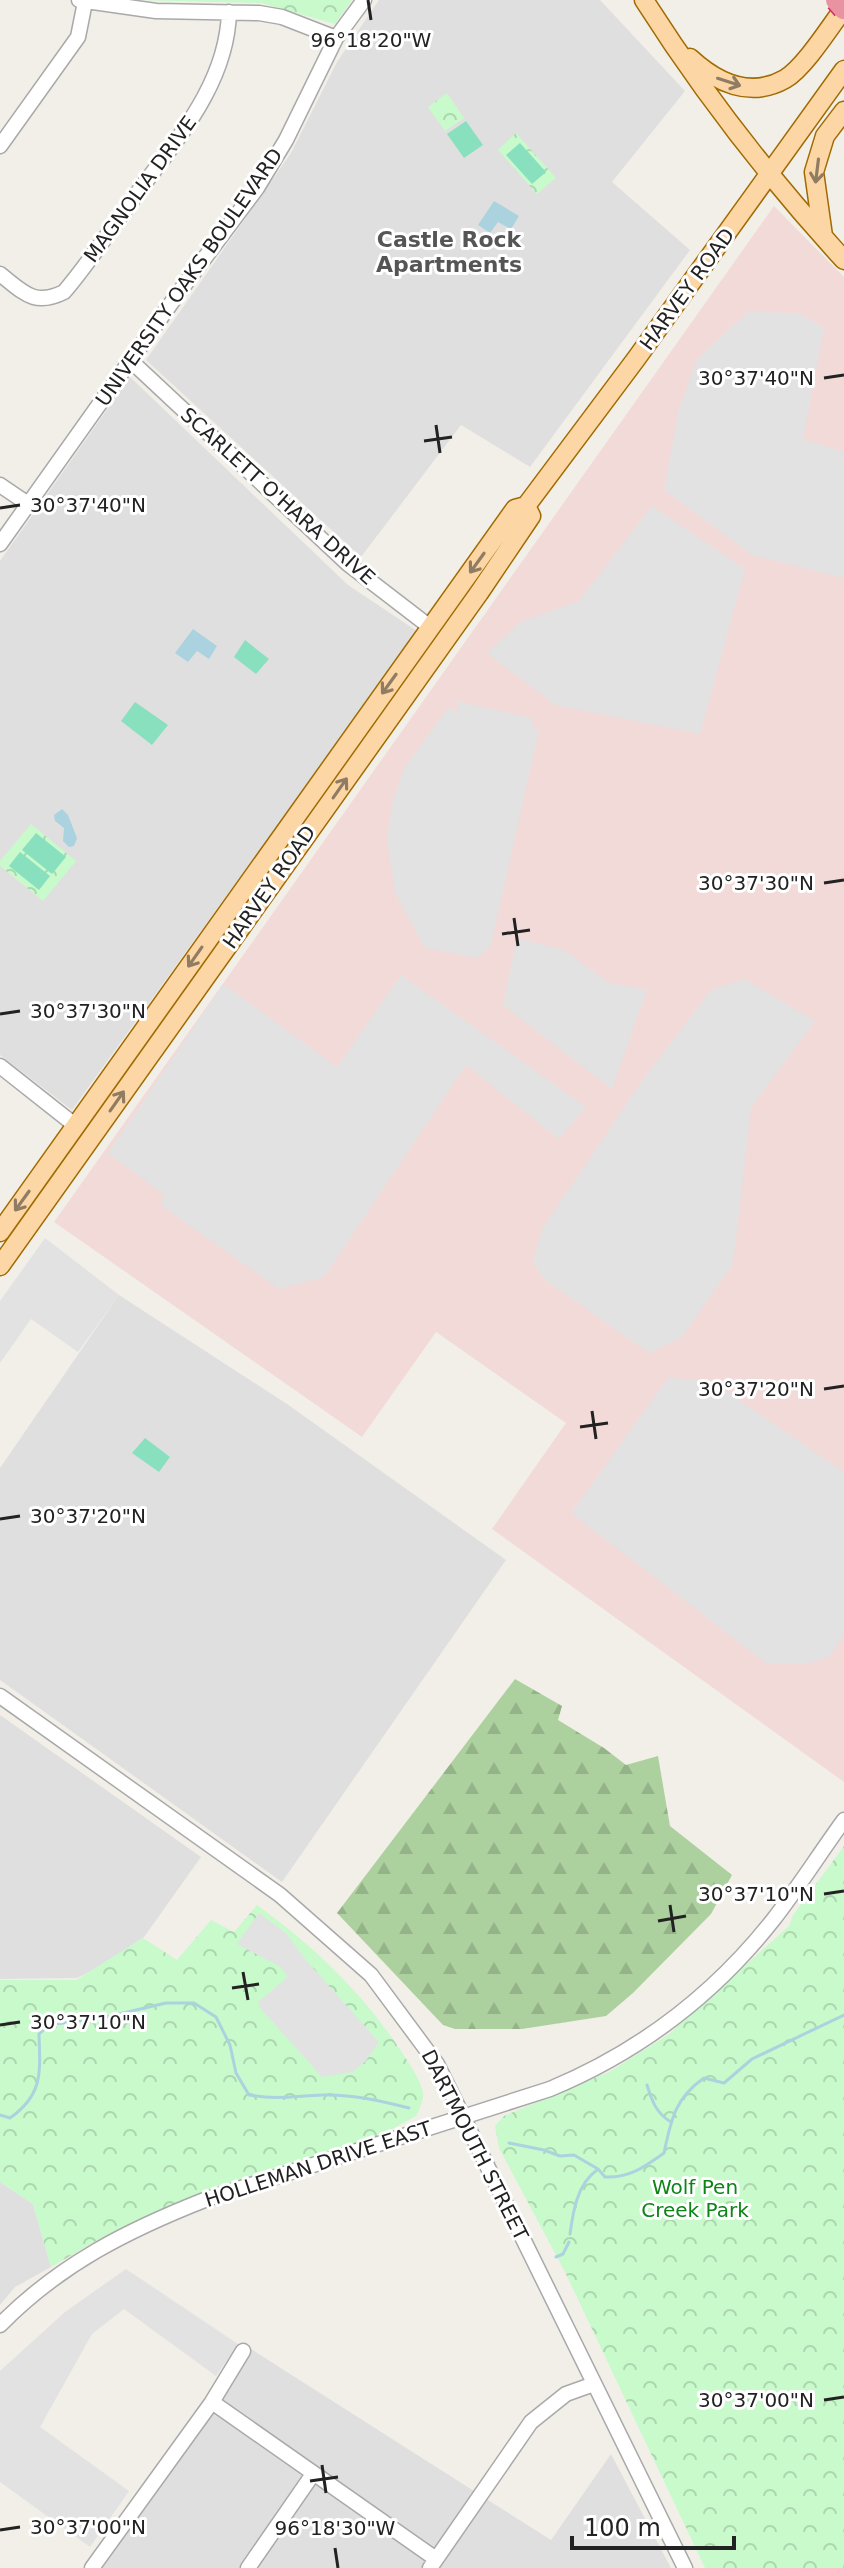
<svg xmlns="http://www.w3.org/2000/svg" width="844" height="2568" font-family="'DejaVu Sans',sans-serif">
<defs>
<pattern id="forest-firs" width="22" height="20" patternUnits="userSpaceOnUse" patternTransform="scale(2)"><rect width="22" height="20" fill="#add19e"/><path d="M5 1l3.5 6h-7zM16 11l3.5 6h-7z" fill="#95b388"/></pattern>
<pattern id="park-crowns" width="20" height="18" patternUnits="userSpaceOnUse" patternTransform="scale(2)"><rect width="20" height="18" fill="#c8facc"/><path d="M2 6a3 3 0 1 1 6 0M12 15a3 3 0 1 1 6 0" fill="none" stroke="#acd6af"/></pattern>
</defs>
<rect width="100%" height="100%" fill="#f2efe9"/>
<path fill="#e0dfdf" d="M379 0H600L685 91 612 182 690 250 530 467 461 425 361 557 146 360 291 153 337 62Z
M130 377 348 585 417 631 72 1110 0 1055V561Z
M119 1295 287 1404 506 1560 282 1882 0 1680V1468Z
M0 1715 201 1857 144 1937 106 1963 77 1978 0 1979Z
M0 2182 33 2204 51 2267 15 2287 0 2305Z
M243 2344 551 2540 611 2454 671 2568H89Z"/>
<path fill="#f2dad9" d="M774 206 844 277V1782L492 1529 566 1423 436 1332 362 1437 54 1222Z"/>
<path fill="url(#forest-firs)" d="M515 1679 562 1706 558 1720 604 1748 626 1765 658 1756 670 1826 732 1875 711 1914 633 1993 606 2016 522 2029H455L443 2025 337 1913Z"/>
<path fill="url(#park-crowns)" d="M137 0H352L335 24 261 3Z
M447 93 464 118 445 131 428 107Z
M516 133 556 178 537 194 498 150Z
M31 824 76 861 43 901 0 866V861Z
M844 1846V2568H705L565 2272 499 2148 495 2126 504 2116 609 2072 668 2035 789 1926 793 1915Z
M257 1905C314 1946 365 1995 403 2054 410 2065 421 2080 423 2093 424 2100 419 2110 416 2116L385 2133 165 2209 103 2237 51 2267 33 2204 0 2182V1980H76L143 1938 177 1960 211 1920 234 1932Z"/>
<path fill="#88e0be" d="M466 121 483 145 464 158 447 134Z
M520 143 546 172 532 184 506 155Z
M245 640 269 659 256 674 234 657Z
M135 702 168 725 152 745 121 721Z
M36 833 66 857 52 874 22 850Z
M20 852 50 876 39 890 9 866Z
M145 1438 170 1457 159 1472 132 1453Z"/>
<path fill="#e2e2e2" d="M748 312 799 313 824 328 803 439 844 452V578L752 555 664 490 679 409 697 359Z
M652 506 745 569 700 734 555 705 487 653 520 622 579 601Z
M456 701 531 718 534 730H539L491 944 488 951 485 950 478 958 425 948 395 893 387 837 392 804 404 768 448 708 459 712Z
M517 938 564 950 609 983 647 990 612 1089 503 1005Z
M401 975 586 1107 559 1139 466 1065 324 1277 279 1289 162 1206 163 1194 108 1153 223 984 337 1067Z
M744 979 815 1021 751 1108 733 1264 681 1338 649 1353 544 1279 533 1262 542 1229 644 1078 711 990Z
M45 1238 119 1295 78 1352 31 1319 0 1363V1301Z
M668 1378 711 1381 844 1472V1636L829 1657 810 1663H766L571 1513Z
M259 1913 286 1933 305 1959 379 2042 365 2062 353 2072 322 2077 261 2009 258 2002 288 1977 281 1967 237 1944Z
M126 2269 238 2344 216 2376 124 2309 92 2334 40 2427 129 2491 90 2547 0 2482V2371L65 2312Z"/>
<path fill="#aad3df" d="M494 201 519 216 511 229 498 222 490 233 478 225Z
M193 629 217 646 209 659 197 651 188 662 175 653Z
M62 809 68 815 77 838 74 846 69 847 63 841 64 828 55 821 54 815Z"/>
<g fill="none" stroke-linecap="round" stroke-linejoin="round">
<path stroke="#aad3df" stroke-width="3" d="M647 2085C652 2101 656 2113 671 2122
M0 2115 10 2118C44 2094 40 2071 39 2034L49 2025 106 2017 166 2003H194L216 2017 230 2045 236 2073 249 2095C277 2100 295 2096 323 2095 352 2094 381 2101 409 2108
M509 2143 544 2150 560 2156 574 2155 598 2169 605 2177C630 2178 644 2167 664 2153 671 2120 675 2098 704 2078L724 2083 752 2059 844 2015
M570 2234C573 2212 577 2184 597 2170
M556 2257 563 2254 569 2242"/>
<g stroke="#a9a9a9" stroke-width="17">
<path id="minor" d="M79 0 156 11 259 13 282 17 336 38
M0 146 78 37 85 2
M0 274C23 292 34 307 64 292 89 263 110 230 133 199 174 142 227 86 229 12
M131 361 348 564 430 627
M0 485 28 504
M0 544 177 295 257 188 286 140 336 38 364 0
M0 1066 76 1126
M0 1696 280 1895 371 1975 437 2064 685 2568
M0 2325C60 2264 128 2230 207 2199L550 2089C639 2052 713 1996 773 1920 798 1888 820 1853 844 1820
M212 2402 436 2559
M92 2568 212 2402 243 2351
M248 2568 313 2474
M430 2568 531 2422 566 2394 594 2384"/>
</g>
<g stroke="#a06b00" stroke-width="21">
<path id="major" d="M644 0C703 93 770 179 844 260
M690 58C716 82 750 99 785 79 804 68 830 27 844 8
M823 236 814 172 825 136 844 111
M0 1232 515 509 526 506 636 359 844 70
M0 1266 479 593 531 516 526 506"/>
</g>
<use href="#minor" stroke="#fff" stroke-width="14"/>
<use href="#major" stroke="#fcd6a4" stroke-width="18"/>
<g stroke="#dc2a67" stroke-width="25" stroke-linecap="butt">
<path id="highway-bridge" d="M837 0 844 8"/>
</g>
<use href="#highway-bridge" stroke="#e892a2" stroke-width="22"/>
</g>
<defs><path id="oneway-shaft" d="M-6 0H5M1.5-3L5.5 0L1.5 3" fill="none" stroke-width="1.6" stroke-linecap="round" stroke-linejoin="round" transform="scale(2)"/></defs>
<g stroke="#8f7c63">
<use href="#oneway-shaft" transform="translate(729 82) rotate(18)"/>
<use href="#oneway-shaft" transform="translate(817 171) rotate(97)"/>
<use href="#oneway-shaft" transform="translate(477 563) rotate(126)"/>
<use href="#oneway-shaft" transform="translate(389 684) rotate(126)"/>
<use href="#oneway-shaft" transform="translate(340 788) rotate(-55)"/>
<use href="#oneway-shaft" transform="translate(195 957) rotate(125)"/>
<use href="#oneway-shaft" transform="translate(117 1101) rotate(-55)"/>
<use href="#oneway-shaft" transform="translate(22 1201) rotate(126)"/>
</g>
<path fill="none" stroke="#222" stroke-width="3" d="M368 0 371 20M824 378 844 375M436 425 440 453M424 441 452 437M0 508 20 505M824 883 844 880M514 918 518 946M502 934 530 930M0 1014 20 1011M824 1389 844 1386M592 1411 596 1439M580 1427 608 1423M0 1519 20 1516M824 1894 844 1891M670 1905 674 1932M658 1921 686 1916M243 1972 248 2000M232 1988 259 1984M0 2025 20 2022M824 2400 844 2397M322 2465 326 2493M310 2481 338 2477M0 2530 20 2527M335 2548 338 2568"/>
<g text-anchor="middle" stroke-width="6" stroke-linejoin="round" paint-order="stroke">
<g font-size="20" fill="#222" stroke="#fff">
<text transform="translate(140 189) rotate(-54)" y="7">MAGNOLIA DRIVE</text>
<text transform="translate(189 277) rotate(-55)" y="7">UNIVERSITY OAKS BOULEVARD</text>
<text transform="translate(687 289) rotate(-54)" y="7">HARVEY ROAD</text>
<text transform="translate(278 496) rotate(42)" y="7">SCARLETT O'HARA DRIVE</text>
<text transform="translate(269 887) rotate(-55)" y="7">HARVEY ROAD</text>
<text transform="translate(475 2145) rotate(63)" y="7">DARTMOUTH STREET</text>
<text transform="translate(318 2164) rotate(-18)" y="7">HOLLEMAN DRIVE EAST</text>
</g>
<g font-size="20" fill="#0c8416" stroke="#fff">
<text x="695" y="2194">Wolf Pen<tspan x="695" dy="23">Creek Park</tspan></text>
</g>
<g font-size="22" font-weight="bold" fill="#555" stroke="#fff">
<text x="449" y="247">Castle Rock<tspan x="449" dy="25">Apartments</tspan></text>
</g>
</g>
<g font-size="20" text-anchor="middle" fill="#222" stroke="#fff" stroke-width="6" stroke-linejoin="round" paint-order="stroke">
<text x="371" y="47">96°18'20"W</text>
<text x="756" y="385">30°37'40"N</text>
<text x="88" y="512">30°37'40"N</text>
<text x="756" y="890">30°37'30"N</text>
<text x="88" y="1018">30°37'30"N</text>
<text x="756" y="1396">30°37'20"N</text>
<text x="88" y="1523">30°37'20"N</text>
<text x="756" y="1901">30°37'10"N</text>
<text x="88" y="2029">30°37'10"N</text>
<text x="756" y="2407">30°37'00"N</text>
<text x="88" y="2534">30°37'00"N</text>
<text x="335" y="2535">96°18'30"W</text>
</g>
<path d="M572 2536v12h162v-12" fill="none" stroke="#222222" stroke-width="4"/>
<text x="584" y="2536" font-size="24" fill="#222222" stroke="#ffffff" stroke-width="6" paint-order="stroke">100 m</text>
</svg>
